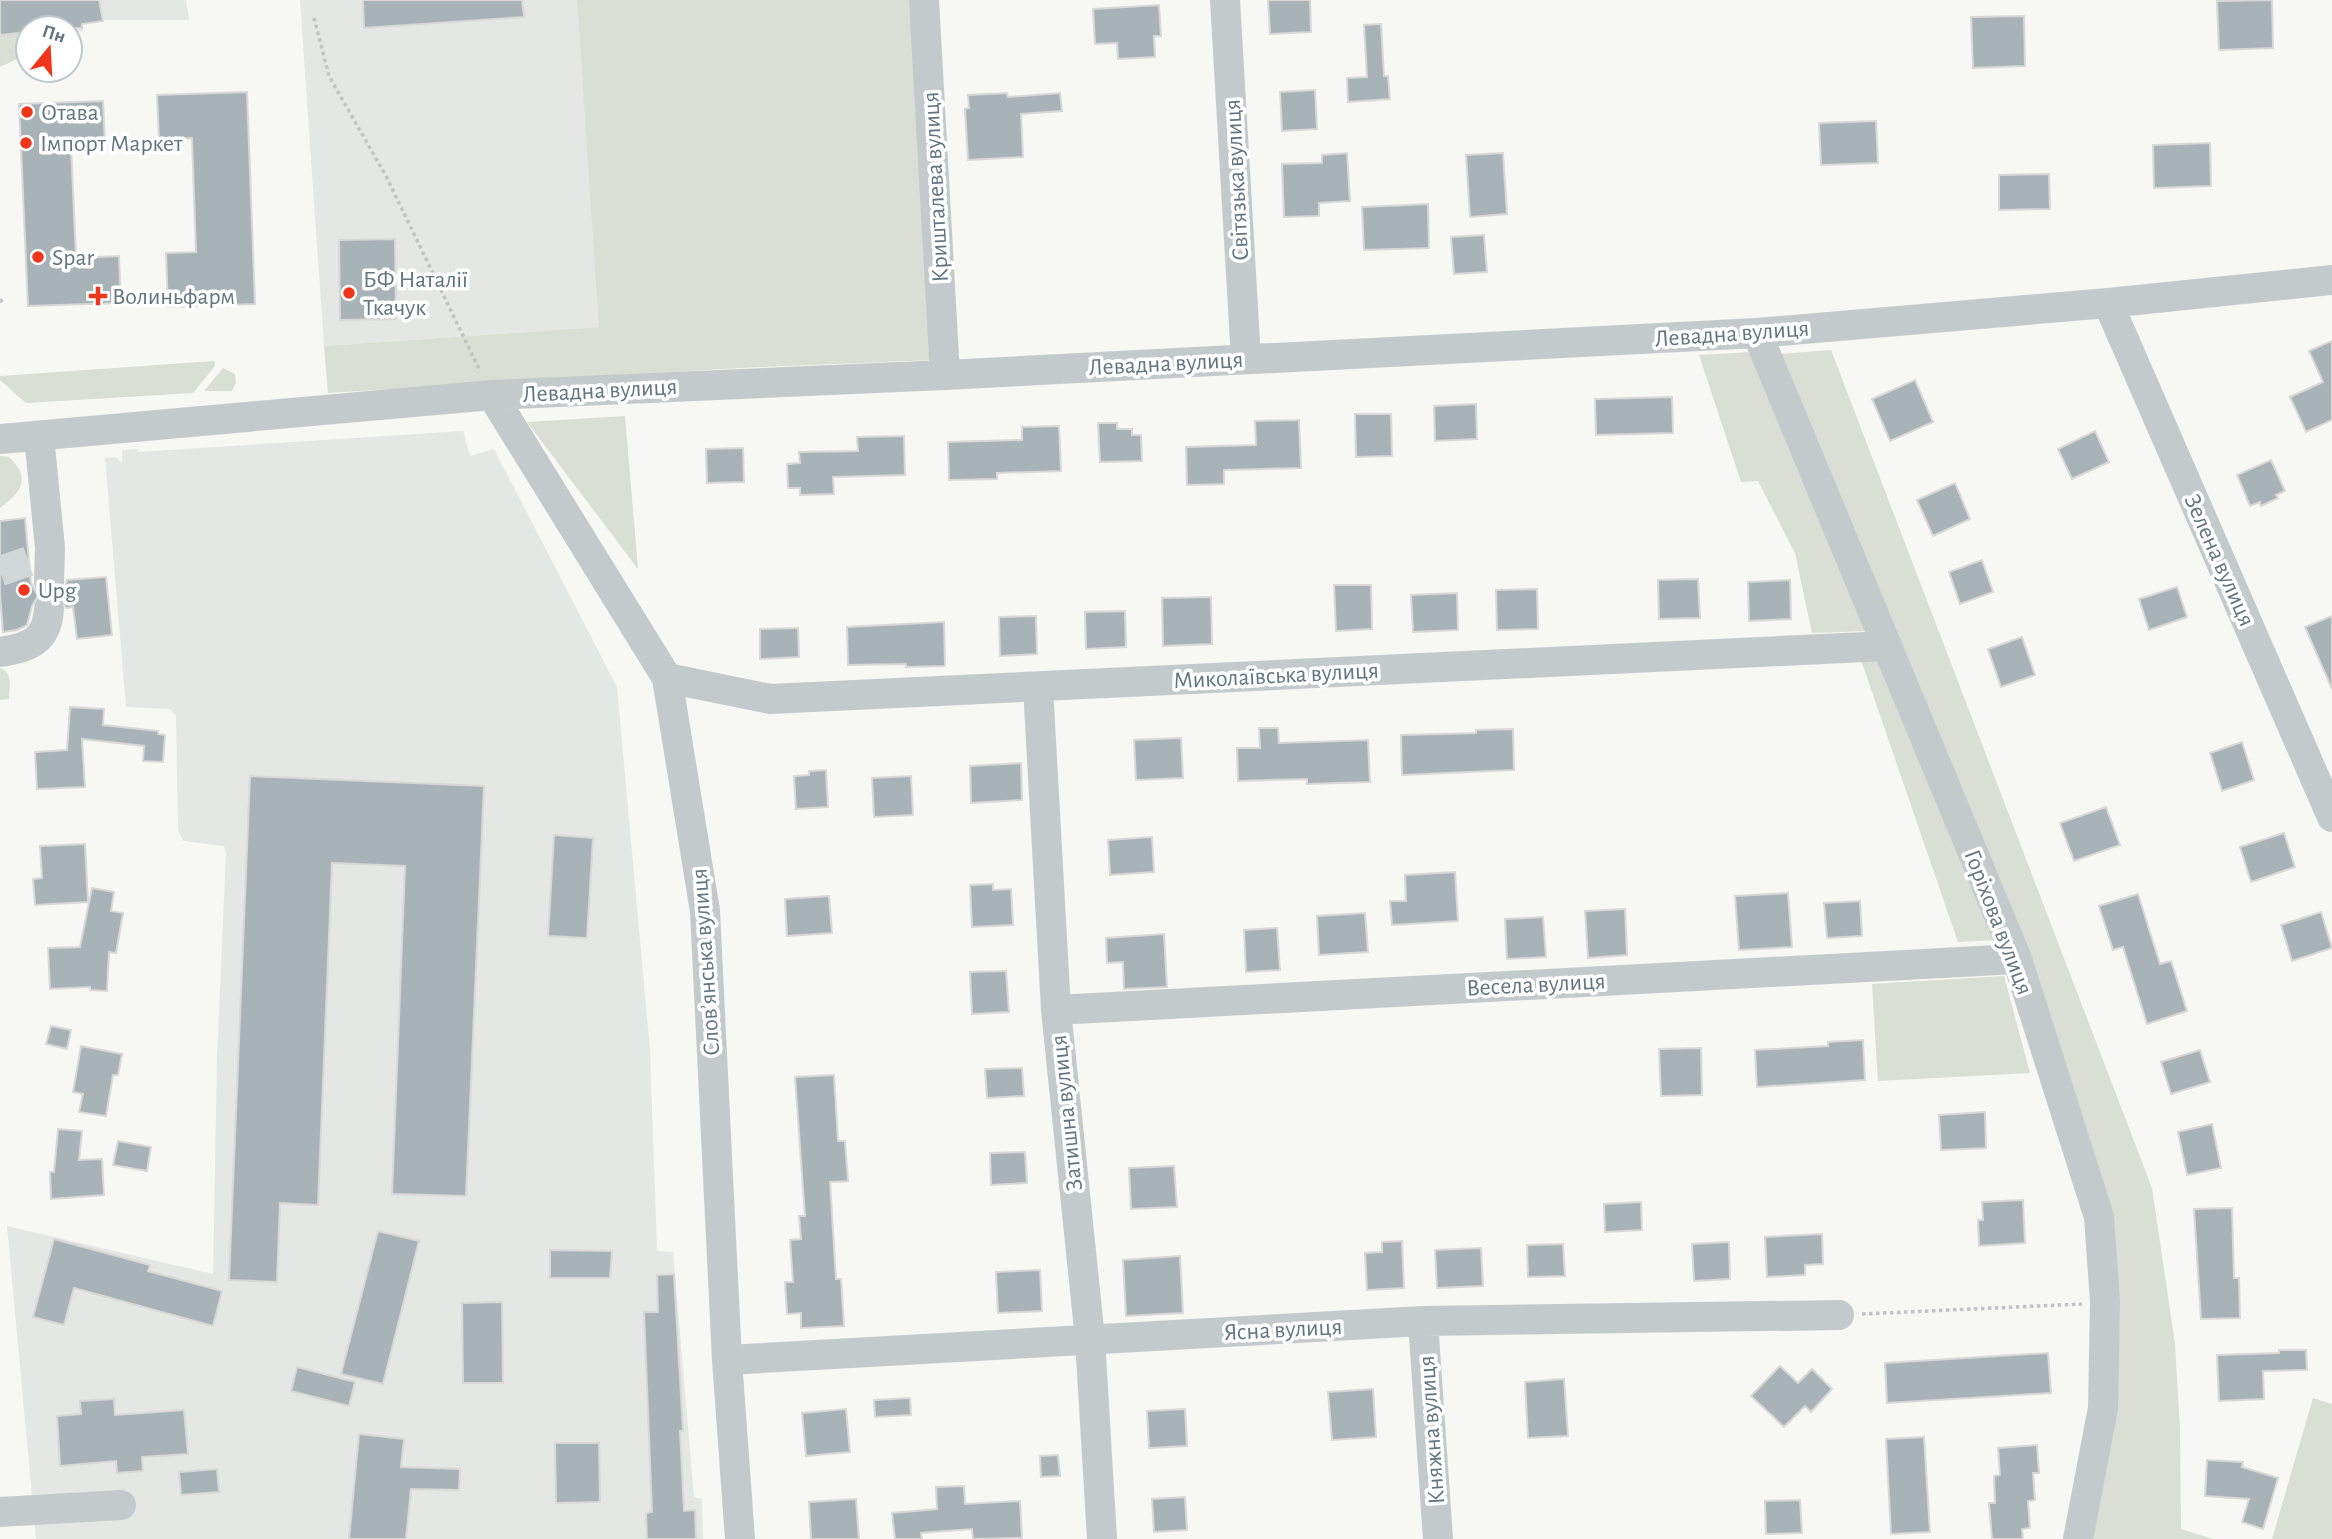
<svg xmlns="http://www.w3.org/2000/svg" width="2332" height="1539" font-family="'Alegreya Sans',sans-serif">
<rect width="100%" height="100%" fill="#f7f7f4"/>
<path fill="#e5e7e5" d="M0 0H186L189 20H105L82 24 83 31 77 32 78 41 70 43V28H28V32L0 35Z
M300 0H577L600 327 324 346Z
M463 431 470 456 494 449 617 687 650 1050 657 1251 673 1252 694 1497 702 1499 703 1539H36L7 1226 213 1274 217 1057 226 853 224 846 183 841 178 830 176 715 170 709 126 707 105 458 115 457 122 463V450L137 449 138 452Z"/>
<path fill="#d9dfd4" d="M577 0H936L957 359 740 368 328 393 324 346 599 327Z
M28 32V54L0 67V35Z
M1831 350 2152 1188 2175 1344 2180 1430 2181 1529 2213 1539H2090L2111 1215 1780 354Z
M1753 352 1870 631 1812 633 1795 553 1758 481 1741 482 1699 355Z
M214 361 215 366 193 393 26 403 0 380V376Z
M223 368 235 374 236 382 232 391H204Z
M625 416 638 569 527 422Z
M0 456 9 457C32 479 21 492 0 508Z
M1881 659 1997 940 1958 942 1861 660Z
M0 668C14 673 9 687 9 699L0 700Z
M2004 976 2030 1073 1878 1081 1872 984Z
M2313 1398 2332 1404V1539H2272Z"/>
<path fill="#a8b3b8" stroke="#d9d8d6" stroke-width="2" d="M0 0H99L103 21 82 24V28H28V32L0 35Z
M363 0H522L524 17 364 28Z
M1268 0H1310L1311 32 1270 34Z
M2272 0 2273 48 2219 50 2217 1Z
M1159 5 1161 36H1154L1155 57 1118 59 1117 43 1095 44 1093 9Z
M2024 16 2025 66 1973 68 1971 17Z
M1381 24 1384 76H1388L1390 99 1348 102 1347 78 1367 77 1364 25Z
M1315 90 1317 129 1282 131 1280 92Z
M247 92 255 304 168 307 166 253 196 252 192 138 159 140 157 95Z
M1007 93 1008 97 1060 93 1062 111 1021 114 1023 157 968 160 965 109 969 108 968 95Z
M103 101 105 145 71 146 76 258 119 256 121 303 28 306 19 104Z
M1876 121 1878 163 1821 165 1819 123Z
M2210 143 2211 186 2154 188 2153 145Z
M1347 153 1350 201 1319 203V216L1284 217 1282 164 1322 163V155Z
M1503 153 1507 214 1470 217 1466 155Z
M2049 174 2050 209 1999 210V175Z
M1428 204 1429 248 1364 250 1362 207Z
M1484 235 1487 272 1454 274 1451 237Z
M395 239 396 319 340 320 339 240Z
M2332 341V420L2306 432 2290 397 2323 382 2309 351Z
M1915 380 1933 422 1890 441 1872 399Z
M1672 397 1673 433 1596 435 1595 399Z
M1476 404 1477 439 1435 441 1434 406Z
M1355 414H1391L1392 456 1356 457Z
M1299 420 1301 468 1224 470V484L1187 485 1186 447 1256 445 1255 421Z
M1098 423H1117V429H1132V435H1141L1142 461 1100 462Z
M1059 426 1061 471 997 473V479L949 480 948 442 1022 440V427Z
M2095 431 2109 462 2072 479 2058 449Z
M904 436 905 475 833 477 834 494 800 495V488H788L787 464 800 463 799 452 858 451 857 437Z
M743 448 744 482 707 483 706 449Z
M2271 460 2285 491 2276 495 2278 498 2261 506 2260 502 2250 506 2237 475Z
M1955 483 1970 519 1933 536 1917 500Z
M25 518 31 583 38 596 32 606 27 625 17 630 3 632 0 595V521Z
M1982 560 1993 592 1960 604 1949 572Z
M106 577 112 635 77 639 73 607 66 608 60 595 64 591 67 580Z
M1698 579 1700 618 1659 619 1658 580Z
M1790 580 1791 619 1749 621 1748 582Z
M1334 585H1371L1372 629 1336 631Z
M2177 587 2187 617 2149 630 2139 599Z
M1537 589 1538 629 1497 630 1496 590Z
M1457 593 1458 630 1413 632 1411 595Z
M1211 597 1212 644 1163 646 1162 598Z
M1125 611 1126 647 1086 649 1085 612Z
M1036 616 1037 654 1000 656 999 617Z
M2332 616V689L2305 627Z
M944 622 945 666 906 667V664L848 665 847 627Z
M798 628 799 657 760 659V629Z
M2022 637 2035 675 2001 687 1988 649Z
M70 707 104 709 103 725 158 731V734L165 735 163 762 143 761 144 746 82 739 85 787 37 789 35 752 67 750Z
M1259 728H1278L1279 743 1368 740 1370 782 1307 784V779L1238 781 1237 748H1260Z
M1513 729 1514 770 1402 775 1401 735 1476 733V730Z
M1181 738 1183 778 1136 780 1134 740Z
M2242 742 2254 780 2222 791 2210 753Z
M1021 763 1022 800 971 803 970 766Z
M826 770 828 807 796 809 794 776 809 775V771Z
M250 776 484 786 466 1196 392 1194 405 866 332 863 318 1205 280 1203 277 1282 229 1280Z
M911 776 913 815 874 817 872 778Z
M2106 807 2120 845 2074 861 2060 823Z
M2284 833 2295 867 2251 882 2240 847Z
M554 835 593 838 587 938 548 936Z
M1152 837 1154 872 1110 875 1108 840Z
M85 844 88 902 35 905 33 879 42 878 40 846Z
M1455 872 1458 921 1392 925 1390 901H1406L1405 875Z
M993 884V890L1011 889 1013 925 972 927 970 885Z
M92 888 114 892 111 911 123 913 116 953 109 952 107 991 90 990V987L50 989 48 948 80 947Z
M1788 893 1792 947 1739 950 1735 896Z
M2138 894 2160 964 2171 961 2187 1011 2147 1024 2123 947 2113 950 2099 906Z
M829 896 832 933 787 936 785 899Z
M1860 901 1862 936 1827 938 1824 903Z
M1625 909 1627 955 1588 958 1585 911Z
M2321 912 2332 948 2292 961 2281 925Z
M1365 913 1368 952 1319 955 1317 916Z
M1543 917 1546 957 1507 959 1505 919Z
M1277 928 1280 970 1246 972 1244 930Z
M1164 934 1167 987 1124 989 1123 962 1107 963 1106 938Z
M1006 971 1009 1012 972 1014 970 972Z
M51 1026 71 1030 67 1049 46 1044Z
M1863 1040 1865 1080 1757 1087 1755 1050 1828 1046V1042Z
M81 1046 122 1054 118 1075H113L106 1116 79 1112 83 1094 73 1092Z
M1701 1048 1702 1095 1661 1096 1659 1049Z
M2200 1050 2210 1082 2171 1094 2161 1062Z
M1022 1068 1024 1096 987 1098 985 1069Z
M834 1075 838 1141H845L848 1181 830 1182 836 1279H841L844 1326 801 1328V1313L787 1314 785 1282H793L790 1240 801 1239 799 1216H805L795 1077Z
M1985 1112 1986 1148 1941 1150 1939 1115Z
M2212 1124 2221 1168 2187 1175 2178 1132Z
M58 1129 82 1131 79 1160 102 1159 104 1195 51 1199 50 1172H54Z
M118 1141 151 1147 147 1171 113 1165Z
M1025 1152 1027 1183 991 1185 990 1153Z
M1174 1166 1177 1207 1131 1209 1129 1168Z
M2023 1200 2025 1243 1979 1246 1978 1220H1983L1982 1202Z
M1641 1202 1642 1230 1605 1232 1604 1204Z
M2232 1208 2234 1278H2239L2240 1318 2201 1319 2194 1209Z
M378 1231 419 1241 383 1384 341 1374Z
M1822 1234 1823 1264 1805 1265V1275L1767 1277 1765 1237Z
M54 1239 150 1265 148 1271 222 1291 213 1326 74 1288 64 1325 33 1317Z
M1402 1241 1404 1288 1367 1290 1365 1253 1382 1252V1242Z
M1729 1242 1730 1279 1694 1281 1692 1244Z
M1563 1244 1565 1276 1528 1277 1527 1245Z
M1481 1248 1483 1286 1437 1288 1435 1250Z
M550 1250 612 1251 610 1278H550Z
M1180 1256 1183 1313 1126 1316 1123 1260Z
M1040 1270 1042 1311 998 1313 996 1272Z
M674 1274 683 1431H680L684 1511 695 1510 696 1539H647L646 1513 652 1512 644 1312H658L657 1275Z
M502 1302 503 1383H463L462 1303Z
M2279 1350H2306L2307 1370 2263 1371 2264 1399 2219 1401 2217 1355 2279 1353Z
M2048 1353 2051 1393 1887 1403 1885 1363Z
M1780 1366 1798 1383 1812 1369 1832 1389 1811 1412 1805 1406 1784 1427 1751 1396Z
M297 1367 355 1382 349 1406 291 1391Z
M1564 1379 1568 1436 1528 1438 1525 1382Z
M1373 1389 1376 1437 1332 1440 1328 1392Z
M910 1398 911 1415 875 1417 874 1400Z
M114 1399 115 1415 184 1410 188 1454 142 1457 143 1471 117 1473 116 1461 60 1466 57 1416 81 1414 80 1401Z
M846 1409 850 1452 806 1456 802 1413Z
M1185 1409 1187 1446 1149 1448 1147 1411Z
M359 1434 404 1439 401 1467 460 1469 459 1490 411 1489 406 1539H349Z
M1924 1437 1930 1532 1891 1534 1886 1439Z
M555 1443H599L600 1502 556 1503Z
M2037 1445 2039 1473H2033L2035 1500 2028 1501 2030 1528 2022 1529 2023 1539H1992L1989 1503H1995L1994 1476 2000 1475 1998 1448Z
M1058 1455 1060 1476 1041 1477 1040 1456Z
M2207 1460 2243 1462 2242 1467 2278 1478 2263 1529 2242 1522 2249 1499 2205 1496Z
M217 1469 219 1492 181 1495 179 1472Z
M964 1486 965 1504 1020 1501 1022 1538 973 1539 972 1529 921 1533 922 1539H895L892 1513 937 1509 936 1487Z
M1185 1497 1187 1530 1154 1532 1152 1499Z
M856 1499 859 1539H811L809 1502Z
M1800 1500 1802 1533 1766 1534 1765 1501Z"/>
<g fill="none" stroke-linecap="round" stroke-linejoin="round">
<path stroke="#d1d7d7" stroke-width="30" stroke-dasharray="30 15" stroke-linecap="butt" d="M0 571 29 561"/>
<path stroke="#c0c2c4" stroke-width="3.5" stroke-dasharray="3.5 3.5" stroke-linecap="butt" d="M314 18 329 76 386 176 480 371
M0 302 3 299
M1862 1314 2082 1304"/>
<path stroke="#c4c9cc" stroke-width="30" d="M924 0 945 375
M1225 0 1246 359
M2108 303 2332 817
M1757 333 2017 959 2099 1217 2105 1302 2103 1408 2078 1539
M492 395 667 678 705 911 727 1360 740 1539
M39 436 50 548 49 582
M0 439 492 395 945 375 1757 333 2108 303 2332 280
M0 652C29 648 47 641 49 609
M667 678 770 699 1886 646
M1038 687 1056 1010 1090 1339 1102 1539
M1056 1010 2017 959
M1423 1321 1438 1539
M727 1360 1423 1321 1839 1315
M0 1512 121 1505"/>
</g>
<g fill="#f1351a" stroke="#fff" stroke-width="2.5">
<circle cx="27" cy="112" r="7"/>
<circle cx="26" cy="143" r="7"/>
<circle cx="38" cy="257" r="7"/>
<circle cx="349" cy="293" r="7"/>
<path d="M94.5 285.5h7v7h7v7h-7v7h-7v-7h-7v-7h7z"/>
<circle cx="24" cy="590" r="7"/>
</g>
<g text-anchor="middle" stroke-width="7" stroke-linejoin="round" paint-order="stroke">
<g font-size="24" fill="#607681" stroke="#fff" text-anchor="start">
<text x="41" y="120">Отава</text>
<text x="40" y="151">Імпорт Маркет</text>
<text x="52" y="265">Spar</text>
<text x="363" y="287">БФ Наталії<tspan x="363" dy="28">Ткачук</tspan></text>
<text x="112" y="304">Волиньфарм</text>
<text x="38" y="598">Upg</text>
</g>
<g font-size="24" fill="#607681" stroke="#fff">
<text transform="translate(1236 180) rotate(-93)" y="8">Світязька вулиця</text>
<text transform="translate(935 187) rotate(-93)" y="8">Кришталева вулиця</text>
<text transform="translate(1732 333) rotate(-4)" y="8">Левадна вулиця</text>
<text transform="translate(1166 363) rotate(-3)" y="8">Левадна вулиця</text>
<text transform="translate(600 390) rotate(-3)" y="8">Левадна вулиця</text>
<text transform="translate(2220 560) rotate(66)" y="8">Зелена вулиця</text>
<text transform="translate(1276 675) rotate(-3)" y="8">Миколаївська вулиця</text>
<text transform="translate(1999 922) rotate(69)" y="8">Горіхова вулиця</text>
<text transform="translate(705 962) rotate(-94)" y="8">Словʼянська вулиця</text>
<text transform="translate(1536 984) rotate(-3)" y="8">Весела вулиця</text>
<text transform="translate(1066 1113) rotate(-96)" y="8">Затишна вулиця</text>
<text transform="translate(1283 1329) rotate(-3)" y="8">Ясна вулиця</text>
<text transform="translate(1431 1430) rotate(-94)" y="8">Княжна вулиця</text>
</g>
</g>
<g transform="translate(49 49) rotate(18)"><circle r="33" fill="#ffffff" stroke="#bfc8cd" stroke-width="2"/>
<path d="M0-5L12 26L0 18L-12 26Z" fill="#f1351a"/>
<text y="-10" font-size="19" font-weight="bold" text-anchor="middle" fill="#607681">Пн</text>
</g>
</svg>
